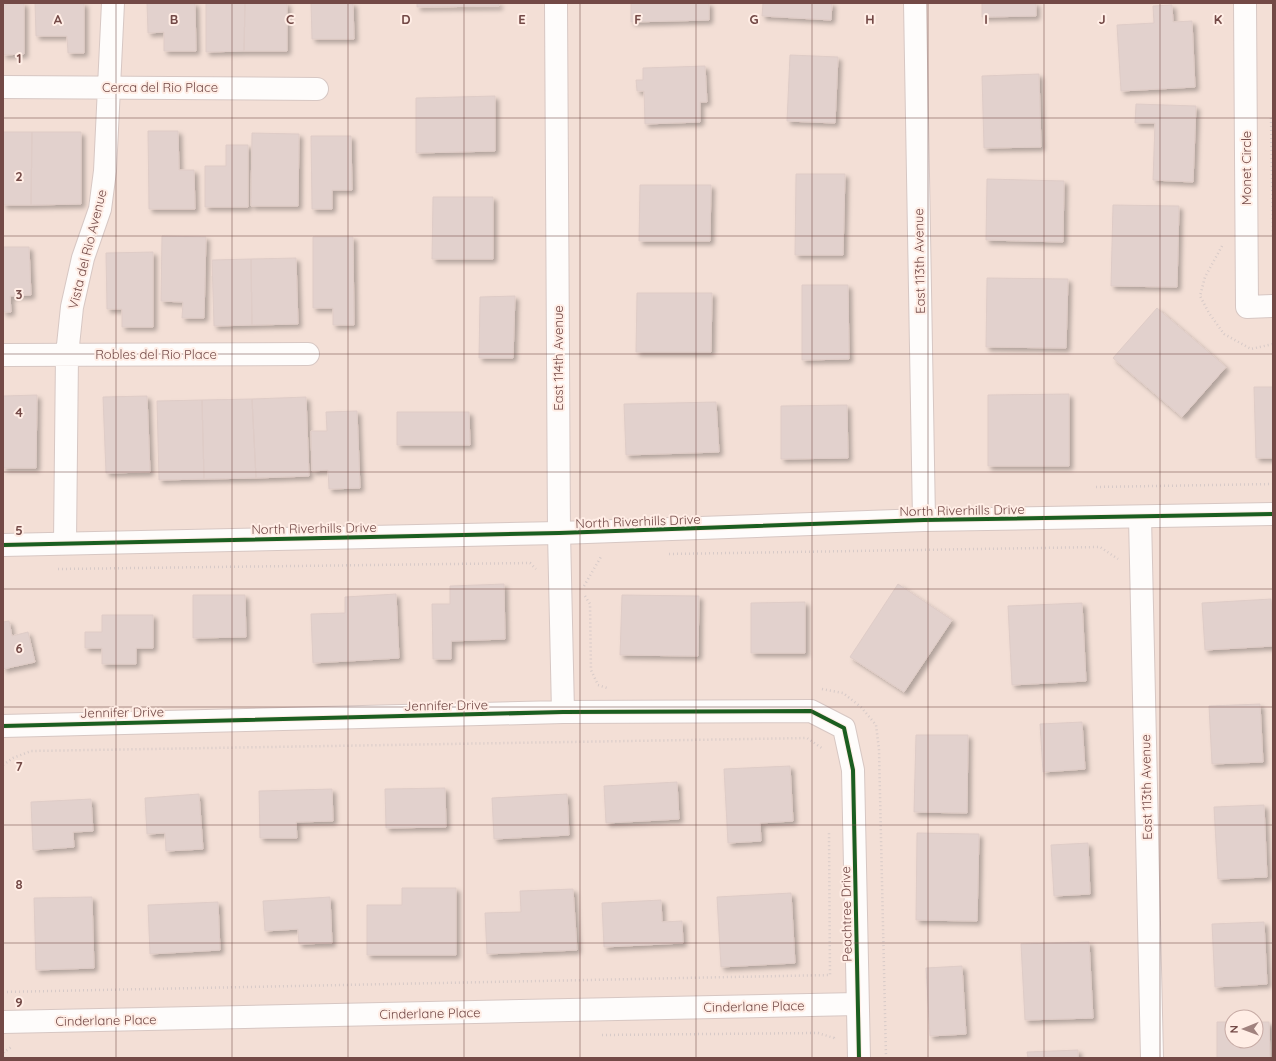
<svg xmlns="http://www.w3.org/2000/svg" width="1276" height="1061" font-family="Quicksand,sans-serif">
<defs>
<filter id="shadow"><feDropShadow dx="3.5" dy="3.5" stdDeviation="2" flood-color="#0004"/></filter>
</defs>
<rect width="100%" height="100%" fill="#f6ebe5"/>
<path fill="#f3dfd6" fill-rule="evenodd" d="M3 3H1273V1058H3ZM1232 1017H1256V1041H1232Z"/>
<path fill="#e2d1cd" stroke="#dfccc7" filter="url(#shadow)" d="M3 3H24V54L3 55Z
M35 3H84V53H68L67 36H36Z
M147 3H195L196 51H164V32L148 33Z
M206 3H245L244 51 206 52Z
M245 3H287V51H244Z
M311 3H353L354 39H312Z
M417 3H499V6L417 7Z
M631 3H709V20L631 22Z
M763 3H832L831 20 762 16Z
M982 3H1036V16L982 17Z
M1172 5 1173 22 1192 21 1195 87 1121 91 1117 25 1154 23 1153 6Z
M790 55 838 57 835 123 787 121Z
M705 66 707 102H700V122L645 124 644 91H637L636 80H643V68Z
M1039 74 1041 147 984 148 982 76Z
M495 96V151L416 153V98Z
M1136 104 1196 106 1193 182 1153 180 1155 123H1135Z
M148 131H178L179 170H194L195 209H149Z
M3 132H32L31 205H3Z
M32 132H81V204L31 205Z
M252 133 299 134 298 206H251Z
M311 136H351L352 190H332V209H312Z
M226 145H248V207H205V166H226Z
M796 174H845L843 255H795Z
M987 179 1064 181 1063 242 986 240Z
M640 185H711L710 241H639Z
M433 197H493V259H432Z
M1113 205 1179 206 1177 287 1111 286Z
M162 236 206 237 204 318H182L183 302 161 301Z
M313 237H353L354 325H333V308H313Z
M3 247H29L31 295 10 296 11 312H3Z
M153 252V327H122V309H107L106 253Z
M296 258 298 324 252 325 251 259Z
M251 259 252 325 214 326 212 260Z
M987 278 1068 279 1066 348 986 347Z
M802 285H848L849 359 802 360Z
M637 293H712L711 352H636Z
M515 296 513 358H479L480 297Z
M1157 308 1226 367 1182 417 1113 358Z
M1254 387H1273V458H1256Z
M1069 394V466H988V395Z
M37 395 36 468H3V396Z
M147 396 150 472 106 473 103 397Z
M306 397 309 476 256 478 252 399Z
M252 399 256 478 204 479 202 400Z
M202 400 204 479 159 480 157 401Z
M716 402 719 452 626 455 624 404Z
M847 405 848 458 781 459V406Z
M357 411 360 488 329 489 328 470 312 471 311 431H327L326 412Z
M397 412H469L470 445H397Z
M504 584 505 639 451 641V659H433L432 604H450V586Z
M898 584 952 620 904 692 850 657Z
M396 594 399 658 313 663 311 614 345 613V597Z
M193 595H245L246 637 193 638Z
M622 595 699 596 698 656 620 655Z
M1271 599 1273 646 1205 650 1202 603Z
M805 602V653H751V603Z
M1082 603 1086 681 1012 685 1008 606Z
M102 615H153V648H136V664H102V648H85V632H102Z
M9 621 12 636 28 632 35 662 3 669V622Z
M1260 704 1263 762 1212 764 1209 706Z
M1082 722 1085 769 1043 772 1040 724Z
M916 735H968L967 813 914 812Z
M790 766 793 821 760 823 761 841 728 843 724 769Z
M677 782 679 819 606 823 604 786Z
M445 788 446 827 386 828 385 789Z
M332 789 333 821 296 822 297 838H260L259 791Z
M199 794 203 849 166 851 165 833 147 834 145 798Z
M567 794 569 835 494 839 492 798Z
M91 799 93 831 73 832 74 847 33 850 31 802Z
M1264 805 1267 877 1218 879 1214 807Z
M917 833 979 834 977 921 916 920Z
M1088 843 1090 894 1054 896 1051 845Z
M402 888H456V955H367V905H402Z
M573 889 577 950 487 954 485 913 521 912 520 891Z
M791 893 795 963 721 967 717 897Z
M92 897 94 968 36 970 34 898Z
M330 897 332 943 299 944 298 929 265 931 263 901Z
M661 900 662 922 682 921 683 943 604 947 602 903Z
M218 902 220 950 150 954 148 905Z
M1264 922 1267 984 1215 987 1212 924Z
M1089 942 1093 1018 1025 1020 1021 944Z
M962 966 966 1034 930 1036 926 968Z
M1217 1022H1232V1041H1256V1022H1269L1270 1058H1217Z
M1078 1050V1058H1028L1027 1052Z"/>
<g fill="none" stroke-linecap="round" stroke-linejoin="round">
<g stroke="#d7c7c3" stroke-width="24">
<path id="minor" d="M556 3 559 533 563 712
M915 3 924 520
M1245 3 1247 307 1273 306
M3 87 317 89
M3 355 308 354
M1140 517 1152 1058
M65 542 67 355 72 307 83 258 100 209 105 171 113 3
M3 726 563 712 811 711 844 728 853 770 859 1058
M3 1022 857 1004"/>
</g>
<g stroke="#d7c7c3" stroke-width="24">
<path id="tertiary" d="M3 545 559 533 924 520 1273 514"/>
</g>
<path stroke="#d7cac8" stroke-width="2.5" stroke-dasharray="1 3" stroke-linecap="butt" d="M1271 118 1273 235
M1222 246 1205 277 1200 296 1209 313 1224 334 1251 349 1273 344
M1096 487 1273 484
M669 554 1100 547 1118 559
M58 569 530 563 536 569
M584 586 602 555
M585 596 590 604 591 670 598 685 607 688
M822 689 843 693 861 707 876 725 879 749 886 1058
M3 765 13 758 31 751 807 738 823 749
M3 992 830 975 829 832
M602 1035 818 1033 834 1038V1040
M3 1057 4 1052 13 1046"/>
<use href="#minor" stroke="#fefcfb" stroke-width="22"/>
<use href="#tertiary" stroke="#fefcfb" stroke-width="22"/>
<g stroke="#ffede5" stroke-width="6">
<path id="cycleway" d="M3 545 559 533 924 520 1273 514
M3 726 563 712 811 711 844 728 853 770 859 1058"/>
</g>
<use href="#cycleway" stroke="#1b5e20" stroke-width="4"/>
</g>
<path fill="none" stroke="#734946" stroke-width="1" stroke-opacity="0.55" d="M116 3V1058M232 3V1058M348 3V1058M464 3V1058M580 3V1058M696 3V1058M812 3V1058M928 3V1058M1044 3V1058M1160 3V1058M3 118H1273M3 236H1273M3 354H1273M3 472H1273M3 589H1273M3 707H1273M3 825H1273M3 943H1273"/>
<g text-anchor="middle" stroke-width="4" stroke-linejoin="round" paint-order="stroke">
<g font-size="13" fill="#734946" stroke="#ffede5">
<text x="160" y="92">Cerca del Rio Place</text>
<text transform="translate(1246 168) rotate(-90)" y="5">Monet Circle</text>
<text transform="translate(87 249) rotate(-76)" y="5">Vista del Rio Avenue</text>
<text transform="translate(919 261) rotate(-91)" y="5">East 113th Avenue</text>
<text x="156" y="359">Robles del Rio Place</text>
<text transform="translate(558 358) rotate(-90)" y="5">East 114th Avenue</text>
<text transform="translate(962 510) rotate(-1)" y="5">North Riverhills Drive</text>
<text transform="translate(638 521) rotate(-2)" y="5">North Riverhills Drive</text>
<text transform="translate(314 528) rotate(-1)" y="5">North Riverhills Drive</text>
<text transform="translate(446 705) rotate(-1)" y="5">Jennifer Drive</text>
<text transform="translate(122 712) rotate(-1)" y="5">Jennifer Drive</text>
<text transform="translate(1146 787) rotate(-91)" y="5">East 113th Avenue</text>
<text transform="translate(846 914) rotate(-91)" y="5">Peachtree Drive</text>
<text transform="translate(754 1006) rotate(-1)" y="5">Cinderlane Place</text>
<text transform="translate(430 1013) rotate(-1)" y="5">Cinderlane Place</text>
<text transform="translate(106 1020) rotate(-1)" y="5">Cinderlane Place</text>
</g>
</g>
<g font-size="13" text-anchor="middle" font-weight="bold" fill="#734946" stroke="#ffede5" stroke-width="4" stroke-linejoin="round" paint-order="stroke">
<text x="58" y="24">A</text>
<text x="174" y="24">B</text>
<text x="290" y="24">C</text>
<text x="406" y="24">D</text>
<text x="522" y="24">E</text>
<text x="638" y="24">F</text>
<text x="754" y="24">G</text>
<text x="870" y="24">H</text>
<text x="986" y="24">I</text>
<text x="1102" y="24">J</text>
<text x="1218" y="24">K</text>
<text x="19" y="63">1</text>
<text x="19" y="181">2</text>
<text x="19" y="299">3</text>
<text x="19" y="417">4</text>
<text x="19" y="535">5</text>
<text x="19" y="653">6</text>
<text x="19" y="771">7</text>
<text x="19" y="889">8</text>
<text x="19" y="1007">9</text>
</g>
<rect width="1276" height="1061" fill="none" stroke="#734946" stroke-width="8"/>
<g transform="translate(1244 1029) rotate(269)"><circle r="19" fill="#ffede5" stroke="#c7aba5"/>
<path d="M0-3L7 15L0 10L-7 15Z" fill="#a1827e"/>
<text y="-6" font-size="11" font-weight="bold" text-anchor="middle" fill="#734946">N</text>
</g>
</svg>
